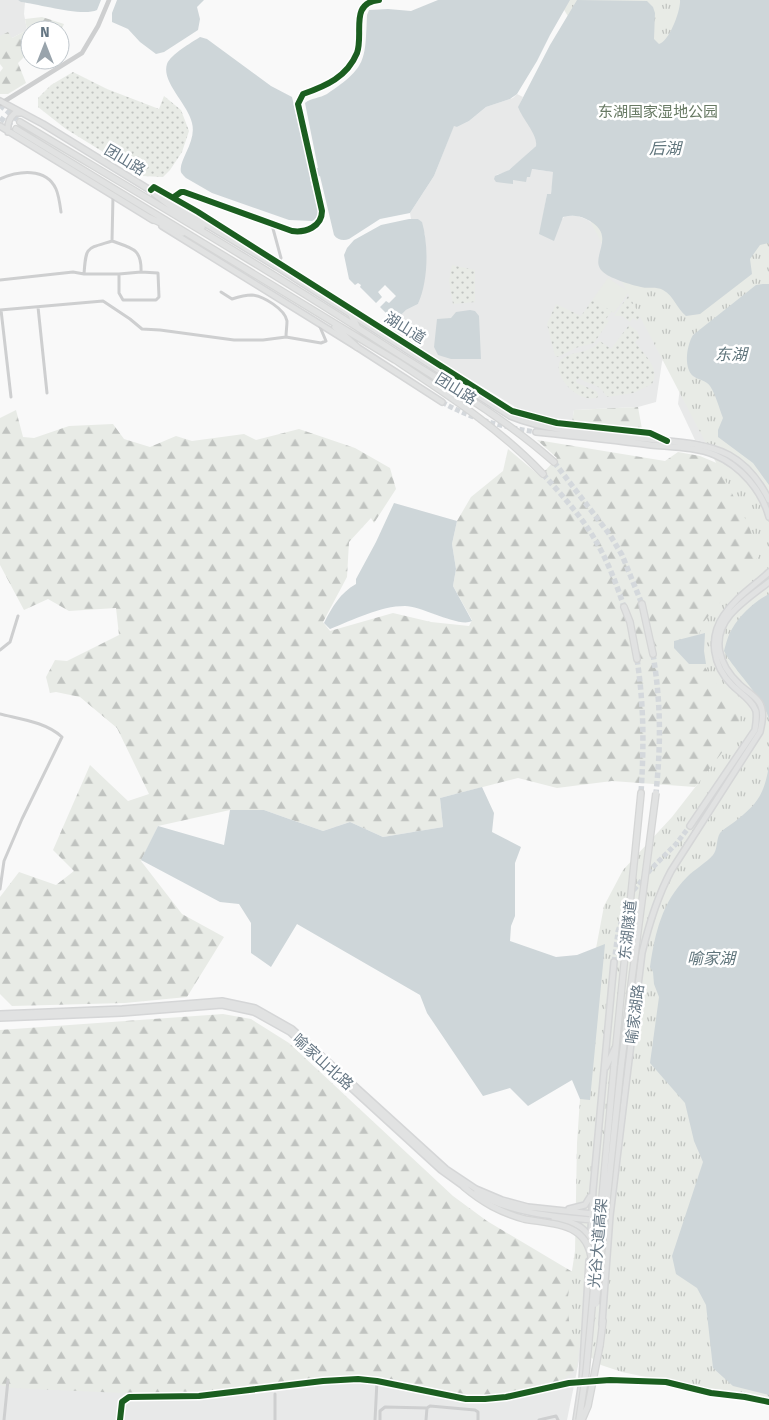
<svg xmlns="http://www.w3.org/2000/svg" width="769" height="1420" font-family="'Fira Sans','Noto Sans SC',sans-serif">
<defs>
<pattern id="grass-dots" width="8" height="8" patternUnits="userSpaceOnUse" patternTransform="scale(1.25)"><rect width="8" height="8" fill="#e8ebe6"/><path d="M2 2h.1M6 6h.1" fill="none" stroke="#c0c3c0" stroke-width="1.8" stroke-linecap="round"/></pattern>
<pattern id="forest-firs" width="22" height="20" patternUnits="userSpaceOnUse" patternTransform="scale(1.25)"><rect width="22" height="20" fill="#e8ebe6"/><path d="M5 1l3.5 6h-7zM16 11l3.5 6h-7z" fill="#c0c3c0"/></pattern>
<pattern id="park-tufts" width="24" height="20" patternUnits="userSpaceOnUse" patternTransform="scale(1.25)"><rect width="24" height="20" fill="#e8ebe6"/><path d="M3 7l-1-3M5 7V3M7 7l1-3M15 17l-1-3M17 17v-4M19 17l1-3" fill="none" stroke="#c0c3c0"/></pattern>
</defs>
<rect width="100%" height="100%" fill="#f9f9f9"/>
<path fill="#e8e9e9" d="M0 0H18L25 2 24 14 27 30 12 38 0 36Z
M517 94 523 97 519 106 534 133 537 145 514 166 506 172 496 175 513 183V180L527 177 531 169 554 172 551 194H547L540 234 561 220 565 216H578L588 220 599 229 609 276 642 287 681 312 662 362 656 402 638 407 574 410 572 422 555 420 520 410 387 328 392 319 399 317 406 310 418 304 419 301 426 264 425 235 418 219H411L410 213 434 176 454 125 457 127 469 121 486 107 513 98Z
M681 379 713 444 695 440 678 404Z
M0 1242 583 1341 567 1420H0Z"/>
<path fill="url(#grass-dots)" d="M73 72 107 89 159 109 164 96 181 110 189 131 182 152 170 170 163 177 142 176 66 129 38 107V98L51 85Z
M452 265 475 270V302L453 304 449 281Z
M636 292 646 308 637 321 633 318 630 322 622 316H614L628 296Z
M593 299 612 311 606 319 609 321 594 343 575 348 558 357 555 356 547 324 556 304 581 316Z
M629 325 637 331 640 338 635 342C644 355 661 368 652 384L633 393 608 397C604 395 604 391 600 388 594 383 586 384 580 378L576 380 577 383 596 391 598 394V397C582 405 552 378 560 361 572 349 588 356 600 341L611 349Z"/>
<path fill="url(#forest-firs)" d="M42 17 64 24 60 33V30H30V51L18 63 26 83 8 94H0V72L3 68 0 64V36L8 32 12 38 27 30 25 19Z
M638 407 642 429 572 422 574 410Z
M16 410 23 437 34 438 69 426 113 424 124 439 150 447 176 436 192 441 244 434 256 440 299 429 355 448 390 468 396 489 374 523 371 518 349 542 347 577 323 622 330 631 393 613 431 622 469 626 472 620 453 586 456 569 452 544 457 521 471 497 503 471 508 449 540 476 557 458 537 440 665 461 678 452 700 456 726 467 767 549 706 664 748 713V729L695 787 612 781 557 788 518 778 440 798 443 827 383 837 350 822 323 831 264 810H230L158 826 141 861 182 914 224 937 187 997 125 1003 12 1006 0 994V897L19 872 56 885 74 871 53 850 90 765 128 801 149 794 117 728 80 697 56 692 50 693 46 677 55 660 67 661 119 635 116 608 69 611 48 599 24 610 0 565V418Z
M223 1014 251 1019 289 1043 453 1196 487 1221 576 1274 586 1293 577 1368 562 1381 500 1394 480 1395 459 1394 398 1380 371 1377 323 1378 209 1391 145 1394 11 1388 0 1385V1030Z"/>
<path fill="url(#park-tufts)" d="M558 0H769V1403L622 1372 601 1365 580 1349 570 1329 567 1303 575 1251 577 1143 587 996 604 906 623 870 672 817 738 732 740 713 718 686 696 654 701 625 759 556 749 526 532 109 577 31Z"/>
<path fill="#e8ebe6" d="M608 278 629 292 614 313 593 299Z"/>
<path fill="#ced6d9" d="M18 0H101L97 10C82 17 39 4 21 2Z
M117 0H204L197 7 200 19 198 30 164 52 156 54 140 42 128 29 112 22V13Z
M438 0H570L550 35 537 61 517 94 510 99 486 107 469 121 457 127 454 126 434 176 410 213 380 219 349 239C344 241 337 240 334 235L320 176 310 179 319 213 318 218 312 221 289 220 212 193 186 178C185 177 181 173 181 172 178 160 197 142 192 123 188 104 161 82 167 64 171 54 191 43 200 37L207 39 271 86 292 97 309 170 318 168 305 103C311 98 320 98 327 94 367 67 365 61 367 15L369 10 388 9 411 11Z
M577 0 647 1 653 7 655 13 654 39 659 44C669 42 681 10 680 0H769V243L760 245 750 259 752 274 700 314 686 316C677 309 674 296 663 290 656 286 648 289 641 287 632 285 608 278 602 271 588 257 620 235 586 219 578 215 571 215 563 217L554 241 539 234 547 194H551L553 172 532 169 530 177H527L526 182 513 180V184L496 182 494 179 495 176 509 170 536 146C538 135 523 120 518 107L550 45Z
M409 219H418L422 222C429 246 428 282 418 304L406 310 399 317 392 319 380 307 386 301 389 303 396 296 385 285 378 292 382 297 376 303 360 287 361 285 358 283 355 285 349 279 344 255 347 248 354 240 381 225Z
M763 284H769V485L753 463 718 437V430L723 418C719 408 716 395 710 386 706 380 698 380 693 376 683 367 687 345 693 335L756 285Z
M470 310 475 311 479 316 481 359H451L438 355 434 347 437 319 451 318 456 312Z
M394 503 457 521 452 544 456 569 453 586 472 621C459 628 422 606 405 606 380 606 353 620 330 629L324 623C332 607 340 593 356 584V579L376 542Z
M769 594V721C767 701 735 672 724 651 726 644 728 635 732 629 740 615 755 601 769 594Z
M705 633 704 651 706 664H689L674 648V641Z
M769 765V1395L733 1386 713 1368 706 1305 697 1288 676 1274 672 1256 703 1162 694 1141 685 1103 650 1063 659 997 654 984 653 972 650 967C655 933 662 902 687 877 695 869 706 863 713 855 718 849 716 839 720 833 724 828 733 824 738 819 759 803 765 791 769 765Z
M482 787 494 813 492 832 521 847 515 863V916L511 926 510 941 556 957 577 955 605 944 590 1100 580 1099 572 1080 528 1106 510 1088 483 1096 427 1013 420 995 297 924 271 967 251 953V923L239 904 220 902 141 860 158 826 224 845 230 810H264L323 831 350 822 383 837 443 827 440 798Z"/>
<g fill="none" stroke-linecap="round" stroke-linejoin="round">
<path stroke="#d4d8dc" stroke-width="5" stroke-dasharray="5 2.5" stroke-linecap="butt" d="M442 402C471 419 503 427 536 432
M614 962 618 931 633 891 651 869 676 844 690 826"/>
<path stroke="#d4d8dc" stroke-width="5.5" stroke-dasharray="5.5 3" stroke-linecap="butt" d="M0 105 20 122
M0 118 16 129
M554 462 610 535 622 555 642 604
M543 474C558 491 574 508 587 527 604 552 615 579 624 607
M653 654C661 704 661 743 656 793
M637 659C644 705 644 747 641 793"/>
<g stroke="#d5d6d7" stroke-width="8">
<path id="secondary" d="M0 101 43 124 158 195
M0 126 153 220
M8 132C7 124 9 118 15 113H22
M168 201 277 267 510 416C554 434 611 435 658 440 681 442 707 444 729 455 747 465 760 482 769 500
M162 226 357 347 442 402
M536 432C575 436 613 440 651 445 672 447 696 447 715 455 741 466 762 491 769 517
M690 826 755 730C756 724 757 717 756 711 752 700 740 693 732 685 713 666 708 638 724 615 736 597 754 586 769 572
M0 1014 122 1009 222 1001 255 1008 292 1029 446 1169 476 1189 502 1200 528 1207 603 1215
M0 1018 122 1013 222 1005 254 1012 290 1032 441 1170 466 1188
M606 1067 615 1048
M476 1193C515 1215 560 1217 603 1221
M569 1209 585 1205 590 1197
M554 1219C568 1222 582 1223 589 1237
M590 1250 593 1190 614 962
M602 1324 610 1216 642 953C649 924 657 897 671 871L760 732C762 723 765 711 759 702 754 695 745 690 739 684 718 664 711 638 730 615 741 602 756 592 769 582
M576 1420 582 1381 589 1261"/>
</g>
<g stroke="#d5d6d6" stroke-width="8">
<path id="trunk" d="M20 122C143 196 266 268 386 346 445 384 501 415 554 462
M16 129 395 360C448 395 499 428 543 474
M155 194 180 213 202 227
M150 218 182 233
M351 314 357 327
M335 327 357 347
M642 604 653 654
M624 607 630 622 637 659
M614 1066 641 793
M621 1067 630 993
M464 1187C483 1203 500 1212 524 1219
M600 1345 603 1321"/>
</g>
<path stroke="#cecfd0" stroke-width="3" d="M0 179C18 171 46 167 56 189 59 196 60 205 61 212
M151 190 154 187 198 212 512 411 557 423 650 433 664 439
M113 196 112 241C131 248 142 248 141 272L158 273 159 297 156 300H123L119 293V274L141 272
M272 225 281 258 278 264
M112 241C86 249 86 246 84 274H119
M0 280 73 272 84 274
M221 292 232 299C238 297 246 295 252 295 263 296 285 309 287 321 287 326 286 332 286 337
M38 307 47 393
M0 310 103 301 130 319 142 329 160 330 234 340H263L286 337 321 343 326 341 320 327 321 326
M1 310 11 397
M0 650 10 642 18 616
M0 714C20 719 46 722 62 737L22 819 4 861 0 889
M275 1394V1420
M4 1420 8 1380
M120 1420 122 1402 129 1397 199 1396 323 1381 358 1379 377 1381 466 1399H485L506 1397 569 1383 610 1380 666 1382 711 1393 745 1397 769 1402
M375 1420 377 1381
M380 1420V1411L385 1407 427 1408 430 1406 475 1410 478 1412V1420
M426 1420 427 1408
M539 1420 556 1416 558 1420"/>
<path stroke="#cecfd0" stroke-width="4.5" d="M0 104 82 53 98 26 109 0"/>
<use href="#secondary" stroke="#e1e2e2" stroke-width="5"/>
<use href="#trunk" stroke="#e1e2e2" stroke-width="5.5"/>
<g stroke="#d5d6d6" stroke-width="8" stroke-linecap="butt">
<path id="trunk-bridge" d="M630 993 656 793
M524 1219C558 1225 591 1223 592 1267
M596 1304 621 1067
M579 1420 586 1373 614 1066
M582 1420 588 1406 600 1345"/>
</g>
<use href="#trunk-bridge" stroke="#e1e2e2" stroke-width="5.5"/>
<g stroke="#fff" stroke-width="9">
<path id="cycleway" d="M151 190 154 187 198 212 512 411 557 423 650 433 667 441
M174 197 181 192H184L292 231C305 233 322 227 322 211L298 104 303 94C326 86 347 77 357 53 364 33 349 3 379 0
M120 1420 122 1402 129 1397 199 1396 323 1381 358 1379 377 1381 466 1399H485L506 1397 569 1383 610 1380 666 1382 711 1393 745 1397 769 1402"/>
</g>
<use href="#cycleway" stroke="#1b5e20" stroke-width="6"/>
</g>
<g text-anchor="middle" stroke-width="5" stroke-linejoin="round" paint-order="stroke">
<g font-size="15" fill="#687a64" stroke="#fff">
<text x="658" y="117">东湖国家湿地公园</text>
</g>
<g font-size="15" fill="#657683" stroke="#fff">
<text transform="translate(125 160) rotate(31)" y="5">团山路</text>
<text transform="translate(405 328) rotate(32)" y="5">湖山道</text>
<text transform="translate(456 389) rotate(32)" y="5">团山路</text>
<text transform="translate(628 930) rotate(-84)" y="5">东湖隧道</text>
<text transform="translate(635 1014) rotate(-83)" y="5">喻家湖路</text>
<text transform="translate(323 1062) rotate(42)" y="5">喻家山北路</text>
<text transform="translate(598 1243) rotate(-85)" y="5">光谷大道高架</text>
</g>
<g font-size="16" font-style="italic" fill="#60757c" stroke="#fff">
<text x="665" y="154">后湖</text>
<text x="731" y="360">东湖</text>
<text x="711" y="964">喻家湖</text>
</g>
</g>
<g transform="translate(45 45)"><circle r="24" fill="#ffffff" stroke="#c1c8cd"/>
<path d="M0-4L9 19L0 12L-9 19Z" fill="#99a4ac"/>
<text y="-8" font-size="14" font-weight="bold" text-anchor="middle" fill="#657683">N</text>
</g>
</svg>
